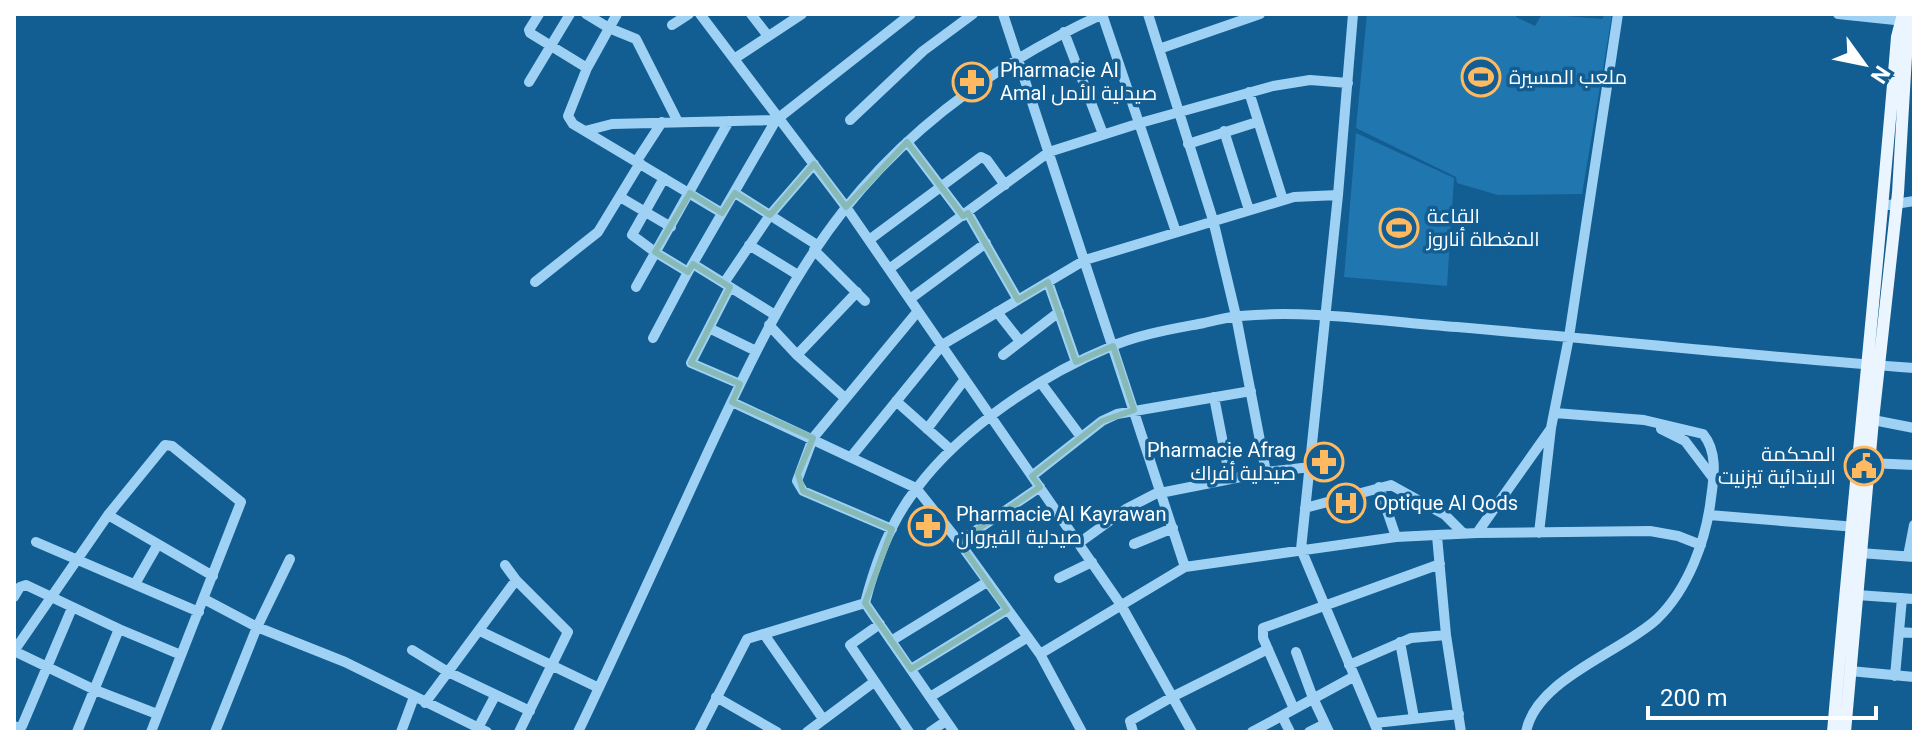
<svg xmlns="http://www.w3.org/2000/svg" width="1928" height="746" font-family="Roboto,Cairo,sans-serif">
<rect width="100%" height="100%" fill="#125d92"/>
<path fill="#2077b0" d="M1367 14H1516V17L1535 26 1542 14 1602 19 1605 14 1612 15 1582 194 1498 195 1457 183 1456 177 1356 128Z
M1356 133 1454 178 1447 286 1344 277Z"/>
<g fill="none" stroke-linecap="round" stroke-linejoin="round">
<path stroke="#9ed1f3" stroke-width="10" d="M539 14 529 30 530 33 587 68
M586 14 609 28 636 39 677 120
M617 14 587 68 568 116 573 124 722 213
M700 14 846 207 1121 605 1192 732
M751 14 768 36
M1003 14 1185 567
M1102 14 1176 232
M1148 14 1213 220 1236 316 1266 472
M1353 14 1338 195 1301 549 1378 732
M1838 14 1914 22
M672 25 689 14
M1064 32 1103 134
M1159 49 1260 14
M734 59 802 14
M529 82 570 14
M1249 92 1283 200
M850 120 923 51 973 14
M585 131 612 124 776 120
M1224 131 1249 210
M907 142 963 216
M1188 144 1257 122
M636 162 662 122
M664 178 632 235 655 252 688 272
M735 193 817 245
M620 197 671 227
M1889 205 1914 201
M968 213 1018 300
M869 240 981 157 987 160 1005 185
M749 245 798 275
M814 250 865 301
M693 264 775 315
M889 269 1049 152 1140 123 1273 86 1310 80 1348 83
M535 282 598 232 640 163
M1048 282 1076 362
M724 283 770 215 814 164
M636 287 729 121
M730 287 691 363 740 384
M910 299 986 243
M997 312 1019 340
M769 325 797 355 845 398
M709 328 756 351
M653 338 688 272 776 120 911 14
M797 355 857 292
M1003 355 1059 312
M1041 383 1081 437
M1214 397 1230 479
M896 401 951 450
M732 402 916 488 959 542 1040 654 1082 732
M1873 420 1914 428
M927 429 965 379
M1661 429 1685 441 1713 478
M851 457 942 345 1085 260 1294 197 1338 195
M1869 463 1914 465
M1032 476 1102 421 1117 414 1251 391
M1379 487 1396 537
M1305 508 1391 485 1445 515 1463 533
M108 515 213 576
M1709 515 1856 527
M892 529 803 491 797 481 813 438 918 311
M1477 533 1550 430
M1539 533 1551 428 1569 337 1618 14
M1437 536 1446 635 1461 732
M36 542 199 612
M959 542 1040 487
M1079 543 1126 509 1155 494 1266 472 1311 467
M1134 544 1173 528
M1860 553 1914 557
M1908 556 1914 525
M505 565 516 580 568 632 519 732
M1059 578 1092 562
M135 584 158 544
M1857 595 1914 599
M14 597 20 587 26 585 119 629
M204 599 257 627 345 662 487 732
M880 624 850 645 909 732
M480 631 599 688
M1899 632 1914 633
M764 634 823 719
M891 641 987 582
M1400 642 1414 718
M412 650 448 672 530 711
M14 651 108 515 165 445 172 446 241 502 151 732
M14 651 95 690 157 714
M1296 652 1313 698 1329 732
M1040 654 1185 567 1396 537 1477 533 1650 531 1678 536 1701 545
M1349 665 1411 638 1446 635
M911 669 1007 610
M1850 671 1914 677
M1895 676 1902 598
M716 697 777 732
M930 697 1028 637
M425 703 516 580
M1294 709 1263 638V628L1440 564
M1282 716 1290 732
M1375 723 1459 714
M14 726 20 728 22 726 72 608
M478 728 495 696
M77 732 119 629 181 655
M215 732 257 627 290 559
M401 732 414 697
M578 732C624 636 668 538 713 441 751 360 789 280 844 210 913 123 1003 60 1103 14
M699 732 747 639 865 603
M807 732 874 682
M930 732 946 721
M954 732 865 603C875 564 892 519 917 488 962 428 1042 375 1110 347 1140 334 1173 329 1204 323 1216 320 1228 317 1240 316 1311 309 1385 322 1457 327 1609 340 1761 357 1914 368
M1133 732 1130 721 1172 697 1268 649
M1252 732 1353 677
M1309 732 1325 724
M1526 732C1536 679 1620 653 1657 619 1688 589 1706 541 1711 498 1714 477 1718 452 1703 434L1644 420 1555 413"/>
<path stroke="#eaf5ff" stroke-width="12" d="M1833 732C1853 500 1878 269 1897 37L1903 14
M1845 732 1873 420 1898 193 1908 22 1906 14"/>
</g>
<path fill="none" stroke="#87bab6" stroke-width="6" stroke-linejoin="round" d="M907 142 963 216 968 213 1018 300 1048 282 1076 362 1113 346 1134 410 1102 421 1032 476 1040 487 959 542 1007 610 911 669 865 603 892 529 803 491 798 474 813 438 732 402 740 384 691 363 730 287 693 264 688 272 655 252 690 193 722 213 735 193 770 215 814 164 846 207Z"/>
<defs>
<g id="stadium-ring" transform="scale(2)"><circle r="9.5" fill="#125d92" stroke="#ffb960" stroke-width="1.5"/><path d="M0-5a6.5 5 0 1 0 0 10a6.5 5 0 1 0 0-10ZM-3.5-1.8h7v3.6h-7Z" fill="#ffb960"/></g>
<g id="pharmacy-ring" transform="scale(2)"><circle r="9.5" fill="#125d92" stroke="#ffb960" stroke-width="1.5"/><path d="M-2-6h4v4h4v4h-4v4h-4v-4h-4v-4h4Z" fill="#ffb960"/></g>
<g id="civic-ring" transform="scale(2)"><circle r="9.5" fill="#125d92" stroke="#ffb960" stroke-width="1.5"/><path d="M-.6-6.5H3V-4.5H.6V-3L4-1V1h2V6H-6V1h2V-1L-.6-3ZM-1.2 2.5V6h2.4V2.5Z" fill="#ffb960"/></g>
<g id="hospital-ring" transform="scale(2)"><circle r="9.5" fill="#125d92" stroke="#ffb960" stroke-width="1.5"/><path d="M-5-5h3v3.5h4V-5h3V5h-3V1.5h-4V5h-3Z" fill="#ffb960"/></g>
</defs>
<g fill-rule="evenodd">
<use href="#stadium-ring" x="1481" y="77"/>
<use href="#pharmacy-ring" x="972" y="82"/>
<use href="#stadium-ring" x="1399" y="228"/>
<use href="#pharmacy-ring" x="1324" y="462"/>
<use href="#civic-ring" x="1864" y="466"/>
<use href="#hospital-ring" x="1346" y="503"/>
<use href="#pharmacy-ring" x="928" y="526"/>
</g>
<g text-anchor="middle" stroke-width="7" stroke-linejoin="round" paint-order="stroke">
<g font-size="20" fill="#fff" stroke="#125d92" text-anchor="start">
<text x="1000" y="77">Pharmacie Al<tspan x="1000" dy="23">Amal صيدلية الأمل</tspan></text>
<text x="1509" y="84">ملعب المسيرة</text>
<text x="1427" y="223">القاعة<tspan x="1427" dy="23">المغطاة أناروز</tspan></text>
<text x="1296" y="457" text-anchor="end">Pharmacie Afrag<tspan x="1296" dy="23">صيدلية أفراك</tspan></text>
<text x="1836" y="461" text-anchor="end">المحكمة<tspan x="1836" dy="23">الابتدائية تيزنيت</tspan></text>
<text x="1374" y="510">Optique Al Qods</text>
<text x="956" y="521">Pharmacie Al Kayrawan<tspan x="956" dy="23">صيدلية القيروان</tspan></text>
</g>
</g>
<rect width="1928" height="746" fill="none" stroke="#ffffff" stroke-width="32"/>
<g transform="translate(1864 64) rotate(123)" stroke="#125d92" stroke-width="6" paint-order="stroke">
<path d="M0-6L14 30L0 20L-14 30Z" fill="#ffffff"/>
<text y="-12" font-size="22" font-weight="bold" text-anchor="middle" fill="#ffffff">N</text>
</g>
<path d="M1648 706v12h228v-12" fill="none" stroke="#ffffff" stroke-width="4"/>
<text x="1660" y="706" font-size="24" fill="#ffffff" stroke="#125d92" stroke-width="6" paint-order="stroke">200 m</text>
</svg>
